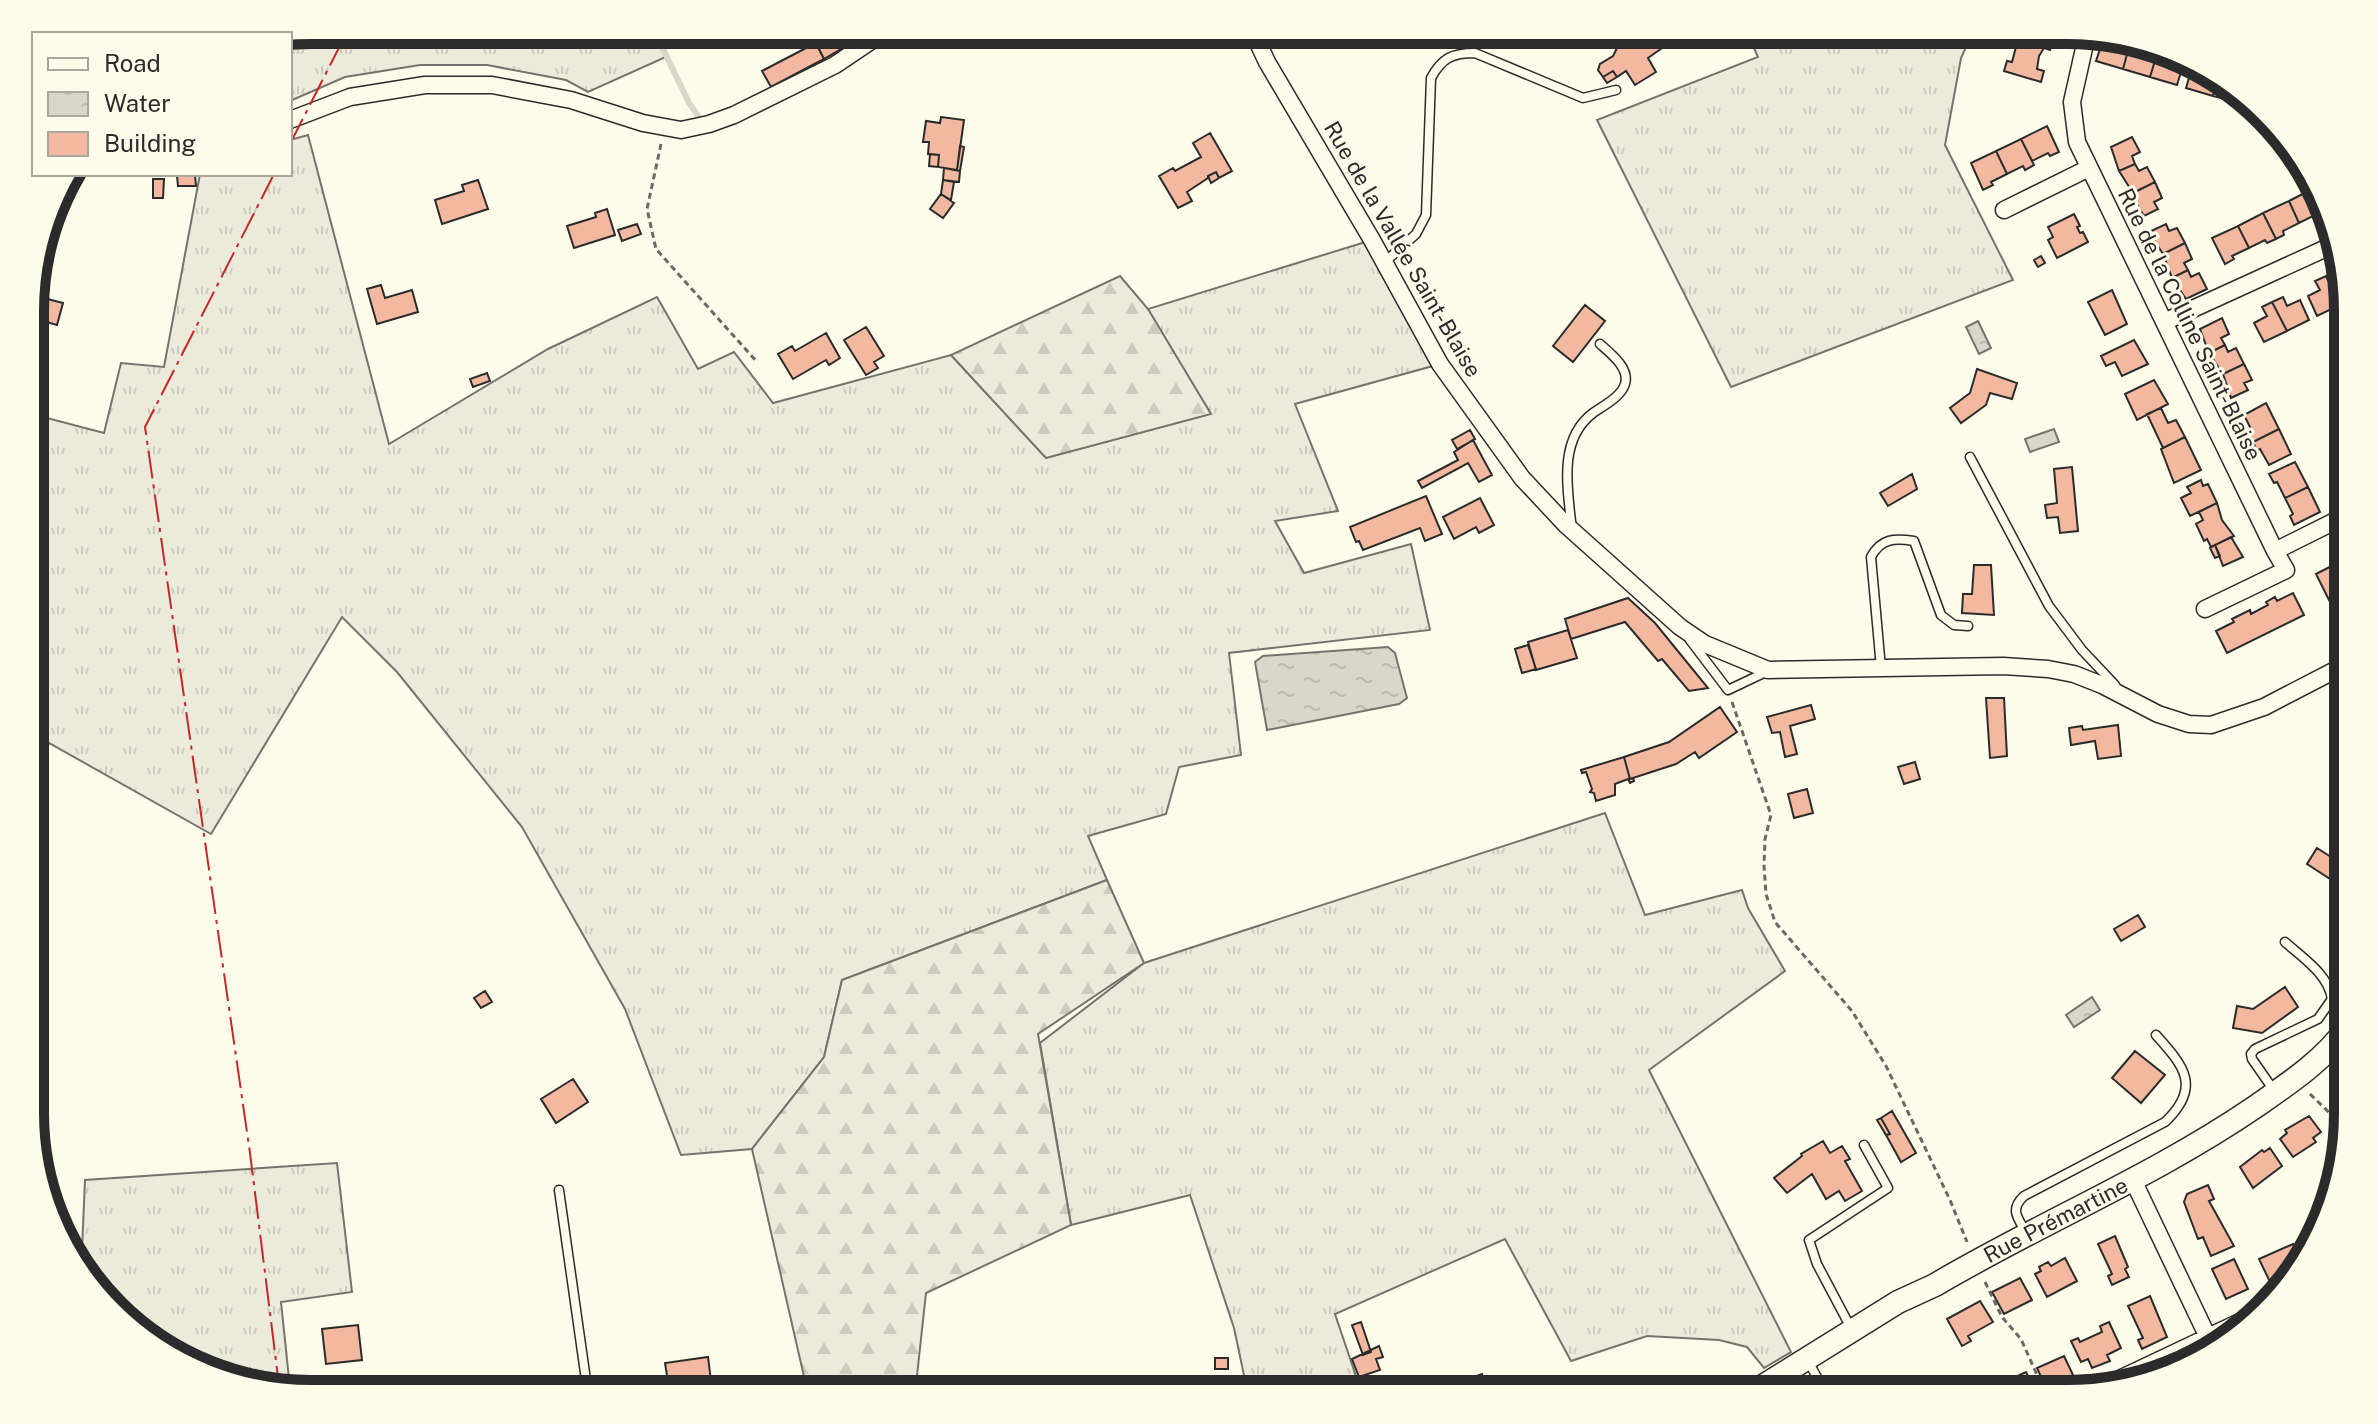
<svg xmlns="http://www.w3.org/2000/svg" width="2378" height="1424" font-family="'Public Sans',sans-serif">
<defs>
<pattern id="grass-tufts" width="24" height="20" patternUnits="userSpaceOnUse" patternTransform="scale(2)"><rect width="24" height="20" fill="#ecebdb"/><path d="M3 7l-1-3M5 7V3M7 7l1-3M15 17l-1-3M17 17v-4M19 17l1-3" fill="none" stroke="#cbcabc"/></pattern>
<pattern id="forest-firs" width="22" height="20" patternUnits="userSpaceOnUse" patternTransform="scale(2)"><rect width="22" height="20" fill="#ecebdb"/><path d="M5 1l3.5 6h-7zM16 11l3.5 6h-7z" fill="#cbcabc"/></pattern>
<pattern id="water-ripples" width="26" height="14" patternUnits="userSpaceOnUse" patternTransform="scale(2)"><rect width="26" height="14" fill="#d8d7c9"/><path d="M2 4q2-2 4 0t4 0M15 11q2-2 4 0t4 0" fill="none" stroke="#bab9ad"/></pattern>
</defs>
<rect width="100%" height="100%" fill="#fdfbea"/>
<path fill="url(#grass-tufts)" stroke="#74746e" stroke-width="2" d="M311 30H654L668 56 588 92 566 80 487 65H420L345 77 290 101V34Z
M1746 30H1974L1961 58 1945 145 2013 280 1731 387 1597 120 1758 57Z
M308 135 389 444 548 349 657 297 698 369 734 352 773 403 951 355 1046 458 1210 414 1148 309 1372 240 1440 364 1295 404 1338 511 1275 521 1304 573 1411 544 1430 630 1229 653 1241 755 1179 767 1166 814 1088 836 1107 880 842 980 824 1057 752 1149 681 1155 625 1009 522 827 397 672 342 617 211 834 49 743 32 780V414L104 433 121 363 164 367 200 174H290V140Z
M1605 813 1645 915 1742 890 1748 908 1785 971 1649 1070 1791 1352 1764 1368 1747 1347 1719 1340 1647 1336 1571 1361 1505 1239 1335 1314 1362 1394H1248L1234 1328 1190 1195 1071 1225 1040 1043 1144 963Z
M337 1163 352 1292 281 1302 290 1388 170 1356 81 1273 85 1180Z"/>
<path fill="url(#forest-firs)" stroke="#74746e" stroke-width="2" d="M1120 276 1148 309 1211 414 1046 458 951 355Z
M1107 880 1144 963 1038 1034 1071 1225 926 1293 915 1394H808L752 1149 824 1057 842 980Z"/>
<path fill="url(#water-ripples)" stroke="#74746e" stroke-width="2" d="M1978 321 1991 348 1979 354 1966 327Z
M2054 429 2059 442 2030 452 2025 439Z
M1388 647 1395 653 1407 698 1399 704 1267 730 1255 662 1263 656Z
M2092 997 2100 1010 2074 1027 2066 1015Z"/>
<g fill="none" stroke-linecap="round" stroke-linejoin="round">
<path stroke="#d8d7c9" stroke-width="6" d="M654 30 689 103 699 117"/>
</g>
<path fill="#f2b8a0" stroke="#2b2b2b" stroke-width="2" d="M791 30H809L824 59 771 87 762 71 808 47 804 40 798 43Z
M841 30H863L865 35 824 59 813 37 820 33 824 40Z
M2025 30H2061L2058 40Z
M2025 30 2054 39 2050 50 2044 48 2039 56 2037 69 2044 71 2041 82 2004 71 2007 61 2012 62 2017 43 2022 40Z
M1652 32 1657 33 1665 46 1648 58 1656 72 1635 85 1626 71 1617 77 1613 71 1603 77 1598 70 1600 64 1613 56 1619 44 1627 39H1641Z
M992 33 996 39 989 44 985 38Z
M2103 40 2129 47 2123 69 2096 61Z
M2129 47 2157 54 2150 77 2123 69Z
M2157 54 2184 62 2177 85 2150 77Z
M2193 64 2208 68 2218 78 2213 96 2186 88Z
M1613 71 1617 77 1607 83 1603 77Z
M2218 78 2240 100V103L2213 96Z
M941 117 964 120 957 170 938 167 939 155 928 154 929 142H923L926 121 940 123Z
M2047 126 2059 152 2050 156 2048 153 2032 161 2021 139Z
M1210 133 1232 171 1219 178 1216 172 1208 176V178L1187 192 1192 201 1178 208 1159 176 1173 168 1175 171 1201 157 1193 143Z
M2132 137 2140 152 2132 156 2135 164 2119 171 2111 147Z
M2021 139 2034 165 2025 170 2023 166 2007 174 1996 151Z
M960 146 964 147 960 171 957 170Z
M1996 151 2007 174 1991 182 1993 185 1983 190 1971 163Z
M930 154 939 155 938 167 929 166Z
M2135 164 2139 171 2147 167 2155 182 2133 193 2119 171Z
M944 168 960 171 959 182 943 180Z
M1216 172 1219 178 1211 183 1208 176Z
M195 175 196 186H178L177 176Z
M153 179H164L163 198H153Z
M478 180 488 209 442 224 435 200 464 191 462 185Z
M943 180 954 182 951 200 941 194Z
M2155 182 2162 198 2154 202 2158 209 2144 216 2131 194Z
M2314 188 2324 215 2317 219 2315 215 2299 223 2289 201Z
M941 194 954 203 943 218 930 209Z
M2289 201 2299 223 2283 231 2284 235 2276 239 2263 213Z
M607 209 615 235 574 248 567 226 596 217 595 213Z
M2263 213 2276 239 2267 243 2265 240 2249 248 2238 226Z
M2074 214 2080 226 2077 227 2080 233 2083 232 2088 242 2057 258 2048 240 2053 237 2048 227Z
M637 224 641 234 622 241 618 230Z
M2166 224 2169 231 2177 228 2185 243 2163 254 2149 232Z
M2238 226 2249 248 2232 256 2234 259 2225 264 2212 238Z
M2185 243 2192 259 2184 263 2188 270 2172 278 2163 254Z
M2041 256 2045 263 2038 267 2034 260Z
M2188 270 2191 277 2199 273 2207 289 2186 299 2172 278Z
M2336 271 2341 280 2343 279 2347 292V301L2340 305 2326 276Z
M2326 276 2340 305 2317 316 2308 296 2320 290 2315 281Z
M381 285 385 298 412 290 418 312 377 324 367 289Z
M2112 290 2127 324 2105 335 2088 302Z
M32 295 63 303 57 325 32 318Z
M2283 297 2287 306 2300 300 2309 320 2287 331 2272 302Z
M2272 302 2287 331 2264 342 2254 323 2267 316 2262 307Z
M1585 305 1605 321 1573 362 1553 346Z
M2222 318 2229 334 2221 338 2225 345 2209 353 2200 329Z
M866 327 884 356 874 362 878 368 866 375 844 340Z
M826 333 840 358 829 365 826 360 793 379 778 354 792 346 795 351Z
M2134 340 2148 364 2122 376 2115 362 2106 366 2101 356Z
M2225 345 2228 352 2236 348 2244 364 2223 374 2209 353Z
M2244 364 2252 380 2244 383 2248 390 2231 398 2223 374Z
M1977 369 2017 383 2012 399 1990 393 1986 405 1961 423 1950 408 1970 393Z
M487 373 490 381 473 387 470 379Z
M2154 380 2168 404 2137 420 2125 394Z
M2266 403 2279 429 2253 442 2248 433 2252 431 2244 415Z
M2161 408 2168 423 2176 420 2185 437 2163 448 2147 414Z
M2279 429 2291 454 2269 465 2260 449 2257 451 2253 442Z
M1470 430 1475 439 1457 449 1452 440Z
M2185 437 2201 470 2174 483 2161 449Z
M1473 440 1492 475 1479 482 1468 463 1422 488 1418 481 1458 460 1454 452Z
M2295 462 2308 487 2285 498 2277 482 2274 483 2269 474Z
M2072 467 2078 531 2060 533 2058 517 2047 518 2045 505 2057 503 2054 469Z
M1912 474 1917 489 1888 506 1880 493Z
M2201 480 2203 486 2208 484 2217 503 2190 516 2181 498 2191 493 2187 487Z
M2308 487 2320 512 2294 525 2290 516 2293 514 2285 498Z
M1426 496 1442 534 1425 541 1420 528 1363 550 1359 541 1356 542 1350 527Z
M1480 498 1494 525 1479 533 1476 527 1454 539 1443 517Z
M2217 503 2222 520 2234 536 2211 547 2207 539 2204 541 2196 524 2203 520 2199 512Z
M2231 537 2243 557 2223 566 2215 545Z
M2215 545 2220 556 2215 558 2210 548Z
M2347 558V615L2339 620 2316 574Z
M1974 565H1991L1994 615 1962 613 1963 594H1972Z
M2293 593 2304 615 2227 653 2216 631 2234 622 2232 619 2250 610 2251 614 2268 605 2266 602 2275 597 2277 601Z
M1628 598 1655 623 1708 688 1689 691 1662 659 1658 661 1625 622 1571 639 1565 619Z
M1568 630 1577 658 1536 670 1528 642Z
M1528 645 1536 669 1522 673 1515 649Z
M1986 698H2004L2007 756 1990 758Z
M1811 705 1815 719 1790 726 1797 754 1785 757 1780 732 1772 733 1767 717Z
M1720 707 1737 732 1699 758 1695 752 1676 764 1630 779 1624 757 1669 742Z
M2118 725 2121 756 2098 759 2095 741 2071 745 2069 728 2082 726 2083 730Z
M1624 757 1630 779 1633 778 1634 781 1630 783 1628 779 1615 784V795L1596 801 1594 793 1590 792 1592 789 1586 772 1582 773 1581 770Z
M1915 762 1920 779 1904 784 1898 767Z
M1807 789 1813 813 1794 818 1788 794Z
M2317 848 2342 864 2346 858 2347 860V876L2341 886 2307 864Z
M2138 915 2145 927 2121 941 2114 929Z
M2285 987 2298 1007 2262 1033 2233 1028 2237 1006 2253 1009Z
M485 991 492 1002 481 1008 474 998Z
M2135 1051 2165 1075 2141 1103 2112 1078Z
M2347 1073V1114L2331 1098 2341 1087 2337 1083Z
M573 1079 588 1102 556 1123 541 1099Z
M1892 1111 1916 1153 1901 1162 1886 1135 1890 1134 1881 1118Z
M2309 1116 2321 1132 2313 1138 2316 1142 2293 1157 2280 1139 2287 1133 2285 1130Z
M1881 1118 1890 1134 1886 1135 1877 1120Z
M1823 1141 1830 1153 1842 1146 1850 1159 1845 1161 1862 1191 1845 1201 1839 1191 1826 1199 1812 1174 1787 1193 1774 1178 1802 1156 1801 1154Z
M2270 1148 2282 1166 2253 1188 2240 1167 2262 1150 2264 1152Z
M2208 1185 2214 1199 2209 1201 2234 1246 2211 1256 2203 1237 2198 1239 2184 1202 2187 1194Z
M2115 1236 2128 1267 2125 1269 2129 1277 2112 1285 2108 1276 2112 1274 2098 1244Z
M2293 1244 2301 1263 2287 1277 2271 1284 2259 1259Z
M2065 1258 2077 1281 2047 1297 2035 1274 2041 1271 2039 1267 2048 1262 2051 1266Z
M2234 1259 2248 1289 2226 1299 2212 1269Z
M2020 1278 2032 1300 2004 1314 1992 1292Z
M2150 1296 2167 1337 2142 1349 2138 1340 2143 1338 2128 1306Z
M1980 1301 1993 1322 1968 1336 1971 1341 1962 1346 1947 1319Z
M1361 1322 1371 1352 1363 1355 1352 1325Z
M2109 1322 2121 1348 2107 1355 2110 1361 2092 1368 2088 1359 2081 1362 2071 1341 2078 1338 2080 1342 2102 1332 2100 1326Z
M358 1325 362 1360 326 1364 322 1329Z
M1379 1346 1383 1357 1376 1359 1380 1370 1359 1377 1352 1359Z
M2064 1356 2074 1377 2047 1390 2037 1368Z
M708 1357 711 1381 684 1385 686 1394H670L665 1363Z
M1215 1358H1228V1369H1215Z
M2026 1372 2036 1393H1993L1991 1388Z
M1482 1374 1488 1394H1456L1453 1384Z
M1801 1379 1810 1394H1790L1787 1388Z"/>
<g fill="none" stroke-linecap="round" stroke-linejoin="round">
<g stroke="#2b2b2b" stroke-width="11">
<path id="service" d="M1385 262 1416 234 1426 215 1431 78C1442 58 1452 53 1475 53L1583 98 1616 90
M1970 457 2049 606 2082 650 2115 685
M1572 530C1568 491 1557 440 1593 413 1603 406 1621 397 1625 384 1630 368 1610 353 1600 344
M1690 640 1728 690 1768 671
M1881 668 1871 557C1881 538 1895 538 1914 541L1941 615 1954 625 1968 626
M2275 1092 2252 1059 2251 1054 2255 1049 2318 1019 2332 999C2328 974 2303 958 2285 942
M559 1190 588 1394
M2027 1234C2018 1218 2009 1210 2024 1196L2165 1122C2202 1087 2184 1066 2156 1035
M1852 1330 1817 1264 1809 1240 1888 1188 1864 1145
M1807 1359 1826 1394"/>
</g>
<g stroke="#2b2b2b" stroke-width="19">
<path id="minor" d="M1252 30 1267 62 1372 240 1440 364 1522 478 1566 525 1680 627 1705 644 1768 670 2003 666 2048 669 2074 674 2102 685 2158 714 2189 724 2211 725 2264 707 2347 664
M2087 35 2072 102 2077 142 2275 551 2347 515
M290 120 350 97 425 85H492L571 100 643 123 681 130 709 124 734 115 835 65 887 30
M2004 210 2089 168
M2164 322 2333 245
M2205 609 2286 570 2275 551
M2133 1180 2214 1350
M2094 1391 2244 1320"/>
</g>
<g stroke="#2b2b2b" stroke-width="25">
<g id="tertiary">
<path id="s1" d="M1750 1394 1898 1302 1935 1285C2040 1223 2154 1176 2255 1107 2288 1084 2323 1061 2347 1028"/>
</g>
</g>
<path stroke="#6a6964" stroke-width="3" stroke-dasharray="6 4" stroke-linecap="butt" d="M661 144 647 209 656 249 757 362
M1732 702 1771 815 1765 839 1764 866 1766 894 1775 922 1852 1011 1886 1066 1950 1200 1967 1242
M2310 1094 2347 1130
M1985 1282 2002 1317 2021 1339 2045 1393"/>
<use href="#service" stroke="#fdfbea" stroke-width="8"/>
<use href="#minor" stroke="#fdfbea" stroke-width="16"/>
<use href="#tertiary" stroke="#fdfbea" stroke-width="22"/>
<path stroke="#c62828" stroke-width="2" stroke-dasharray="28 6 4 6" stroke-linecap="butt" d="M290 144 348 30
M274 174 145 427 250 1153 279 1385"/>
</g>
<g text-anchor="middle" stroke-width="6" stroke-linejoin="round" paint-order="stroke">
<g font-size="22" fill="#2b2b2b" stroke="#fdfbea">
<text transform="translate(1403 249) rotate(60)" y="8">Rue de la Vallée Saint-Blaise</text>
<text transform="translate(2190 324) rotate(64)" y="8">Rue de la Colline Saint-Blaise</text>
<text dy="8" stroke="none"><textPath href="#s1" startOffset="352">Rue Prémartine</textPath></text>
</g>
</g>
<path d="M0 0H2378V1424H0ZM311 44H2067A267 267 0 0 1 2334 311V1113A267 267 0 0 1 2067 1380H311A267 267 0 0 1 44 1113V311A267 267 0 0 1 311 44Z" fill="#fdfbea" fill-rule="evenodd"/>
<path fill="none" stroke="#2b2b2b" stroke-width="10" d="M311 44H2067A267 267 0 0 1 2334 311V1113A267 267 0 0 1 2067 1380H311A267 267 0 0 1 44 1113V311A267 267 0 0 1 311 44Z"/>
<rect x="32" y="32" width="260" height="144" fill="#fdfbea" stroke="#a9a89e" stroke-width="2"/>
<rect x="48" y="58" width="40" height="12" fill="#fdfbea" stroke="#a9a89e" stroke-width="2"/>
<text x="104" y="72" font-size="24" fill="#2b2b2b">Road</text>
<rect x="48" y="92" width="40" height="24" fill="url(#water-ripples)" stroke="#a9a89e" stroke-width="2"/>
<text x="104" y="112" font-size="24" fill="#2b2b2b">Water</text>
<rect x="48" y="132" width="40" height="24" fill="#f2b8a0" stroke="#a9a89e" stroke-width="2"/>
<text x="104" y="152" font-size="24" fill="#2b2b2b">Building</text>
</svg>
